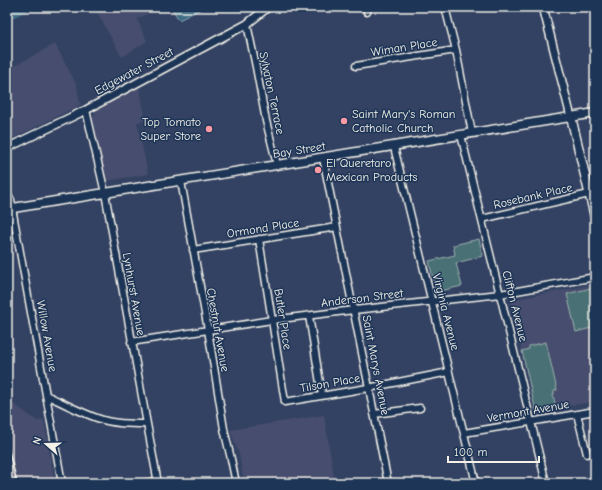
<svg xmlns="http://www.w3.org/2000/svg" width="602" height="490" font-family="'Comic Neue',sans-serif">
<rect width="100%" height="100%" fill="#334263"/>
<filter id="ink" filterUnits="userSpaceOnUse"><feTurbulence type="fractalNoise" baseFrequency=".025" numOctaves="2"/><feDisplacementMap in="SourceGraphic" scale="8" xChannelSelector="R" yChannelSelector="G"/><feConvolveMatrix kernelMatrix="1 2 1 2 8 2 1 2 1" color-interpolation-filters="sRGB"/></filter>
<g filter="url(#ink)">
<path fill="#464e6e" d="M94 7H160L137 19 147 41 122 57Z
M55 44 77 86 80 105 7 141V70Z
M139 86 146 120 137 122 148 174 106 181 93 118 96 110Z
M595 284V401L536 412 510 300Z
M7 399 37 421 44 420 55 483H7Z
M324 415 335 483H244L239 454 230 430Z"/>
<path fill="#497175" stroke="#9eb1ae" d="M479 239 483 256 456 263 462 286 436 292 429 261 455 255 453 245Z
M595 287V327L576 332 567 294Z
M546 342 557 390 554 391V394L553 395 556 408 536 412 522 351 529 349V346Z"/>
<path fill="#416d86" stroke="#89a2ad" d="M7 7H42L7 26Z
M171 7H205L179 20Z"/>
<path fill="#334263" d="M34 7H42L43 9 7 28V21Z"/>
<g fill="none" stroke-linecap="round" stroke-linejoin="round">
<g stroke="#f4f1e8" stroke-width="9">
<path id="minor" d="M366 7 367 12
M445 7 456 50 472 133
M247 24 256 67 266 121 277 165
M356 66 456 50
M86 110 105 193 147 424 158 483
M461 135 546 483
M394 147 476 483
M323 158 388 483
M181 181 208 330 224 429 231 459 236 483
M7 193 11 200 12 208 62 483
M482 219 589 194
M259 239 285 402 368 388 449 372
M193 250 337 227
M309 316 322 395
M131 342 272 320 354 310 500 294 595 277
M46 395C63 403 80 412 97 418 113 424 130 424 147 424
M374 414 420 408
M577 414 587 454
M464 433 595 411
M146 483 158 481"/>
</g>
<g stroke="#f4f1e8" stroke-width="10">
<path id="tertiary" d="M543 7 571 117
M7 148 86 110 247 24 268 7"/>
</g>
<g stroke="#f4f1e8" stroke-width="11">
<path id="secondary" d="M571 117 595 217
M7 209 595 113"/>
</g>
<use href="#minor" stroke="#1d3557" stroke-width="6"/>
<use href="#tertiary" stroke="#1d3557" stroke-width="7"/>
<use href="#secondary" stroke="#1d3557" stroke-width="8"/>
<path stroke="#f4f1e8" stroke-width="2" d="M7 444 17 483"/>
</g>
</g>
<g fill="#ff9aa2" stroke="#1d3557" stroke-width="1.5">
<circle cx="344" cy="121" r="4"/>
<circle cx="209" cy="129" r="4"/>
<circle cx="318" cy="170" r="4"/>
</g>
<g text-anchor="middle" stroke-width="3" stroke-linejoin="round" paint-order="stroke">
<g font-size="12" fill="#f4f1e8" stroke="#1d3557">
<text transform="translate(404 47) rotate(-9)" y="4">Wiman Place</text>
<text transform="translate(134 71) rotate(-28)" y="4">Edgewater Street</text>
<text transform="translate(272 93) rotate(78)" y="4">Sylvaton Terrace</text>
<text transform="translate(299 150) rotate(-9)" y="4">Bay Street</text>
<text transform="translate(533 196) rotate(-13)" y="4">Rosebank Place</text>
<text transform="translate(263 228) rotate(-9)" y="4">Ormond Place</text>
<text transform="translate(134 294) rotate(80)" y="4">Lynhurst Avenue</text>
<text transform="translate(362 298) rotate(-7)" y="4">Anderson Street</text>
<text transform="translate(515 306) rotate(76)" y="4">Clifton Avenue</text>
<text transform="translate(446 312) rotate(76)" y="4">Virginia Avenue</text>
<text transform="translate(283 319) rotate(81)" y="4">Butler Place</text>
<text transform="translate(218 330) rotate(80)" y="4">Chestnut Avenue</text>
<text transform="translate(47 336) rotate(80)" y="4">Willow Avenue</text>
<text transform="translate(376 365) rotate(79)" y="4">Saint Marys Avenue</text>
<text transform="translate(330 383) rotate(-10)" y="4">Tilson Place</text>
<text transform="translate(528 411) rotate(-10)" y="4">Vermont Avenue</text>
</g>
<g font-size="12" fill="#f4f1e8" stroke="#1d3557" text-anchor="start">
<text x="352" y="118">Saint Mary's Roman<tspan x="352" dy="14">Catholic Church</tspan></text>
<text x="201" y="126" text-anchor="end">Top Tomato<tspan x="201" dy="14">Super Store</tspan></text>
<text x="326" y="167">El Queretaro<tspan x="326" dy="14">Mexican Products</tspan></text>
</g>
</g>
<rect width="602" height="490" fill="none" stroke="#1d3557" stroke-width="24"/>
<rect x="12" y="12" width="578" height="466" fill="none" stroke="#f4f1e8" stroke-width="1.5" filter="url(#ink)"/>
<g transform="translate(46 444) rotate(290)" stroke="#1d3557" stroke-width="3" paint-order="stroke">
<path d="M0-3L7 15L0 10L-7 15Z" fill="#f4f1e8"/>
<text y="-6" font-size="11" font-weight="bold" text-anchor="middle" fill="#f4f1e8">N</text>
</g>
<path d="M448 456v6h91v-6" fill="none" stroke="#f4f1e8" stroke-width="2"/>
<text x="454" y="456" font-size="12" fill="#f4f1e8" stroke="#1d3557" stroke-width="3" paint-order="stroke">100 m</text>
</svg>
